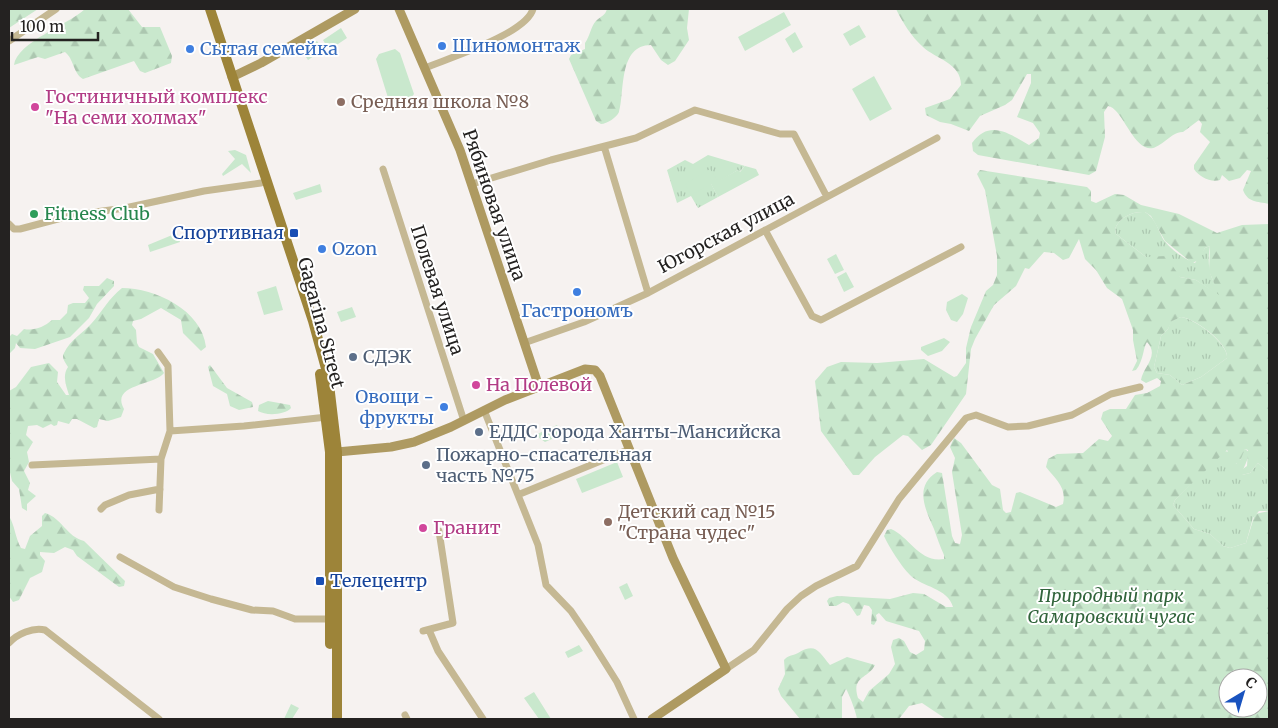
<svg xmlns="http://www.w3.org/2000/svg" width="1278" height="728" font-family="Merriweather,serif">
<defs>
<pattern id="grass-tufts" width="24" height="20" patternUnits="userSpaceOnUse" patternTransform="scale(1.25)"><rect width="24" height="20" fill="#c9e8cd"/><path d="M3 7l-1-3M5 7V3M7 7l1-3M15 17l-1-3M17 17v-4M19 17l1-3" fill="none" stroke="#acc7b0"/></pattern>
<pattern id="forest-firs" width="22" height="20" patternUnits="userSpaceOnUse" patternTransform="scale(1.25)"><rect width="22" height="20" fill="#c9e8cd"/><path d="M5 1l3.5 6h-7zM16 11l3.5 6h-7z" fill="#acc7b0"/></pattern>
</defs>
<rect width="100%" height="100%" fill="#f6f2f0"/>
<path fill="url(#grass-tufts)" d="M708 155 745 166 739 172 738 170 718 182 705 172 718 197 698 208 691 196 677 203 667 170 685 160 693 164Z
M1145 212C1155 218 1158 229 1163 239 1170 249 1184 259 1195 263L1205 248 1210 246C1207 264 1209 278 1220 292L1219 296 1196 280 1180 277 1146 257 1116 234 1115 229C1119 217 1133 211 1145 212Z
M1181 317C1194 318 1229 344 1227 358L1201 377 1182 385 1170 375 1157 373 1154 367 1161 336 1168 329 1171 321Z
M1245 449 1249 452C1248 462 1243 466 1242 475L1250 473 1258 463 1269 472V511H1259L1253 518 1246 543 1230 548 1223 546 1210 534 1194 529 1173 505 1175 500 1224 451 1230 452 1236 464 1241 459V455Z"/>
<path fill="url(#forest-firs)" fill-rule="evenodd" d="M9 9H38L9 28Z
M85 9H128L142 27H160L172 56 171 63 145 73 140 71 134 61 83 79C73 73 74 59 65 52L45 59 38 57 14 65C17 42 68 25 85 9Z
M607 9H689L687 28 689 40 675 61 668 65 661 60 651 45C618 45 625 92 619 112 617 117 607 124 601 124L596 121 569 59 571 55 585 49V43C590 36 591 26 596 21 601 16 605 16 607 9Z
M896 9H1269V204C1257 201 1248 203 1243 190L1251 171 1247 170 1240 178 1229 181 1222 175 1220 180C1211 183 1199 177 1194 169V165L1210 142 1200 132 1202 124 1199 120 1183 132C1170 131 1158 154 1145 147 1130 140 1121 108 1108 106L1104 112 1105 137 1096 171 1089 175 978 155 973 151 972 143C990 118 1011 135 1029 145L1039 138 1040 133 1033 123 1017 117 1031 83V74H1027L1012 100 1005 105 980 116 969 131 951 124 940 122 926 115 925 108 950 99 961 85C961 63 936 59 923 47 911 36 903 23 896 9Z
M980 170 1087 187 1091 191V201L1096 203 1115 194 1124 195 1141 205 1179 214 1217 233 1242 225 1269 224V472L1258 463 1250 473 1242 475 1240 471 1247 466 1248 450 1245 449 1239 463 1235 464 1227 450 1175 500 1173 505 1194 529 1210 534 1223 546 1230 548 1246 543 1255 514 1269 511V719H946L922 703 909 706 899 719H857C857 715 849 693 846 689L842 697V719H800L781 696 778 689 785 674 784 660C788 655 792 656 798 653 816 642 819 652 830 665L847 657 875 665C868 679 851 676 858 698L863 702 869 691 889 674 895 664 891 647 893 640 899 638 904 641 910 652 916 655 924 650 925 641 919 631 886 621 879 613 876 615 877 620 874 625 871 624 872 610 869 606 864 605 860 615 857 616 849 604 843 602 836 606H829L827 601 829 598 837 596 890 599 913 593 924 594 946 607H953C948 588 922 587 910 575 901 566 889 547 884 536L887 530 891 529C910 537 919 563 944 559V555C940 546 937 538 934 529 925 509 914 486 937 472L942 473 952 536 955 543 960 544 962 535 952 472 955 458 950 447 954 438 961 443 992 485 1000 489 1003 510 1006 513 1011 512 1016 493 1020 492 1056 507 1063 504C1067 487 1055 479 1046 467L1048 459 1057 454 1083 453 1099 439 1108 441 1112 436 1101 419 1103 412 1110 409H1126L1135 395 1147 393 1160 386 1161 381 1157 378 1146 383 1141 380C1143 367 1160 356 1147 342 1143 347 1144 360 1136 370L1132 371 1137 361 1133 340V330L1122 299 1107 288 1096 270 1085 259 1079 239 1069 258 1063 260 1054 253 1044 252 1029 269 1025 268 1016 286 994 305 975 339 971 349 966 394 931 445 922 450 908 436 903 435 875 457 859 475H853L821 431 815 381 827 367 841 362 877 363 924 359 954 377 957 376 966 363V348L971 327 986 291 993 285 997 275V256L985 190 977 174ZM1145 212 1151 216 1165 241 1192 263 1199 260 1205 248 1210 246 1209 271 1219 295 1196 280 1180 277 1166 256 1146 257 1116 234 1115 229C1119 217 1133 211 1145 212ZM1181 317C1194 318 1229 343 1227 358L1201 377 1182 385 1170 375 1157 373 1154 367 1161 336 1168 329 1172 321ZM1228 678H1258V708H1228Z
M107 278 114 281V286L97 304 89 318 70 337 35 349 20 348 16 343 15 348 9 354V337L12 334 17 336 24 329C34 331 44 327 52 320H60L67 313 68 305 73 303H85L89 298 83 290 84 286H99Z
M122 288C155 288 202 310 206 347L201 351 183 333 181 320 161 308 141 319 133 321 132 325 136 330 137 343 139 347 153 354 164 373C154 386 110 384 124 409L121 417 108 421 99 419 97 427 94 428 77 419H72L69 424 58 421 57 425 54 426 51 424 43 428 37 425 28 426 26 435 33 442 27 452 29 462 24 471 30 483 28 490 36 496 27 504V511L22 508 19 489 12 481 9 468V391L16 387 31 367 49 363 58 372 57 382 66 395H69C66 385 62 376 68 367 65 362 61 358 64 353 70 340 83 333 91 324 102 312 109 298 122 288Z
M210 365 227 388 252 402 253 407 239 410 230 406 227 394 213 386 208 367Z
M268 401 290 405 291 408C285 415 266 416 258 411L259 405Z
M45 513C62 518 67 537 84 541L125 581 124 586 119 587 77 556 73 550 65 547 54 553 40 552V555L45 561 42 572 30 578 19 600 13 602 9 596V516C15 526 15 537 21 548L25 549 30 536 42 526V516Z"/>
<path fill="#c9e8cd" d="M784 12 791 25 745 51 738 37Z
M859 25 866 37 850 46 843 34Z
M341 28 347 38 329 50 323 40Z
M795 32 803 47 793 53 785 39Z
M317 41 323 50 308 60 302 51Z
M395 49 400 53 414 94 411 98 395 103 389 101 376 59 379 54Z
M874 76 892 109 870 121 852 89Z
M235 150 246 155 251 173 242 164 223 176 222 174 235 159 228 151Z
M745 166 756 169 759 175 718 197 711 184 691 195 685 184 710 169 718 181 738 170 740 172Z
M320 184 322 192 296 200 293 193Z
M177 233 180 242 150 252 148 245Z
M836 254 844 270 835 274 827 259Z
M846 272 854 287 844 292 837 277Z
M276 286 283 310 264 315 257 292Z
M962 294 968 298 963 314 957 322 951 320 946 310 947 302Z
M352 307 356 317 341 322 337 312Z
M944 338 950 342 942 351 928 356 921 350V347Z
M557 425 561 435 545 442 535 435Z
M617 462 623 477 582 493 576 479Z
M627 583 633 596 625 600 619 587Z
M579 645 583 651 568 658 565 652Z
M534 692 551 719H539L524 698Z
M291 704 299 708 292 719H284Z"/>
<g fill="none" stroke-linecap="round" stroke-linejoin="round">
<path stroke="#c5b893" stroke-width="7" d="M9 41 56 9
M425 68C449 58 526 34 533 9
M604 146 648 293
M383 169 464 421
M472 184 551 160 636 138 695 110 780 134H794L827 197
M9 224 14 229H20L73 215 125 208 204 191 261 183
M765 230 812 316 821 320 961 247
M524 343 584 322 648 293 937 138
M158 352 168 366 170 431
M484 410 538 545 546 585 571 611 590 639 617 682 634 719
M32 465 161 459 170 431 244 426 327 417
M520 494 630 449
M101 509 105 505 129 495 160 489
M159 510 161 459
M120 557 174 587 211 599 252 610 273 611 295 619H329
M429 630 438 651 483 719
M423 631 453 623 439 531
M9 643C17 634 33 627 45 630L159 719
M726 669 754 650 787 609 801 596 816 586 857 566 899 499 966 418 976 415 1008 427 1028 426 1072 415 1111 394 1140 387
M405 715 407 719"/>
<path stroke="#ae9a61" stroke-width="9" d="M399 9 460 150 539 387
M232 77 261 63 355 9
M337 452 391 447 414 442 451 427 505 400 585 369 595 370 600 376 673 558 726 669 652 719"/>
<path stroke="#9d8439" stroke-width="10" d="M210 9 313 321 328 376 337 452V719
M320 374 330 452V644"/>
</g>
<g fill="#3f7fe0" stroke="#fff" stroke-width="2">
<circle cx="442" cy="46" r="5"/>
<circle cx="190" cy="49" r="5"/>
<circle cx="322" cy="249" r="5"/>
<circle cx="577" cy="292" r="5"/>
<circle cx="444" cy="407" r="5"/>
</g>
<g fill="#8d6e63" stroke="#fff" stroke-width="2">
<circle cx="341" cy="102" r="5"/>
<circle cx="608" cy="522" r="5"/>
</g>
<g fill="#d1479c" stroke="#fff" stroke-width="2">
<circle cx="35" cy="107" r="5"/>
<circle cx="476" cy="385" r="5"/>
<circle cx="423" cy="528" r="5"/>
</g>
<circle fill="#2e9e5b" stroke="#fff" stroke-width="2" cx="34" cy="214" r="5"/>
<g fill="#1a4fb4" stroke="#fff" stroke-width="2">
<rect x="289" y="228" width="10" height="10" rx="2.5"/>
<rect x="315" y="576" width="10" height="10" rx="2.5"/>
</g>
<g fill="#5c6f8a" stroke="#fff" stroke-width="2">
<circle cx="353" cy="357" r="5"/>
<circle cx="479" cy="432" r="5"/>
<circle cx="426" cy="465" r="5"/>
</g>
<g text-anchor="middle" stroke-width="4" stroke-linejoin="round" paint-order="stroke">
<g font-size="18" fill="#366cbe" stroke="#fff" text-anchor="start">
<text x="452" y="52">Шиномонтаж</text>
<text x="200" y="55">Сытая семейка</text>
<text x="332" y="255">Ozon</text>
<text x="577" y="317" text-anchor="middle">Гастрономъ</text>
<text x="434" y="403" text-anchor="end">Овощи -<tspan x="434" dy="21">фрукты</tspan></text>
</g>
<g font-size="18" fill="#b23c85" stroke="#fff" text-anchor="start">
<text x="45" y="103">Гостиничный комплекс<tspan x="45" dy="21">"На семи холмах"</tspan></text>
<text x="486" y="391">На Полевой</text>
<text x="433" y="534">Гранит</text>
</g>
<g font-size="18" fill="#785e54" stroke="#fff" text-anchor="start">
<text x="351" y="108">Средняя школа №8</text>
<text x="618" y="518">Детский сад №15<tspan x="618" dy="21">"Страна чудес"</tspan></text>
</g>
<g font-size="18" fill="#242221" stroke="#fff">
<text transform="translate(494 205) rotate(71)" y="6">Рябиновая улица</text>
<text transform="translate(726 233) rotate(-28)" y="6">Югорская улица</text>
<text transform="translate(437 290) rotate(72)" y="6">Полевая улица</text>
<text transform="translate(321 323) rotate(75)" y="6">Gagarina Street</text>
</g>
<g font-size="18" fill="#27864d" stroke="#fff" text-anchor="start">
<text x="44" y="220">Fitness Club</text>
</g>
<g font-size="18" fill="#164399" stroke="#fff" text-anchor="end">
<text x="284" y="239">Спортивная</text>
<text x="330" y="587" text-anchor="start">Телецентр</text>
</g>
<g font-size="18" fill="#4e5e75" stroke="#fff" text-anchor="start">
<text x="363" y="363">СДЭК</text>
<text x="489" y="438">ЕДДС города Ханты-Мансийска</text>
<text x="436" y="461">Пожарно-спасательная<tspan x="436" dy="21">часть №75</tspan></text>
</g>
<g font-size="18" font-style="italic" fill="#31643b" stroke="#fff">
<text x="1111" y="602">Природный парк<tspan x="1111" dy="21">Самаровский чугас</tspan></text>
</g>
</g>
<rect width="1278" height="728" fill="none" stroke="#242221" stroke-width="20"/>
<g transform="translate(1243 693) rotate(38)"><circle r="24" fill="#ffffff" stroke="#a7a7a6"/>
<path d="M0-4L9 19L0 12L-9 19Z" fill="#1953bf"/>
<text y="-8" font-size="14" font-weight="bold" text-anchor="middle" fill="#242221">С</text>
</g>
<path d="M12 32v8h86v-8" fill="none" stroke="#242221" stroke-width="2.5"/>
<text x="20" y="32" font-size="15" fill="#242221" stroke="#ffffff" stroke-width="4" paint-order="stroke">100 m</text>
</svg>
